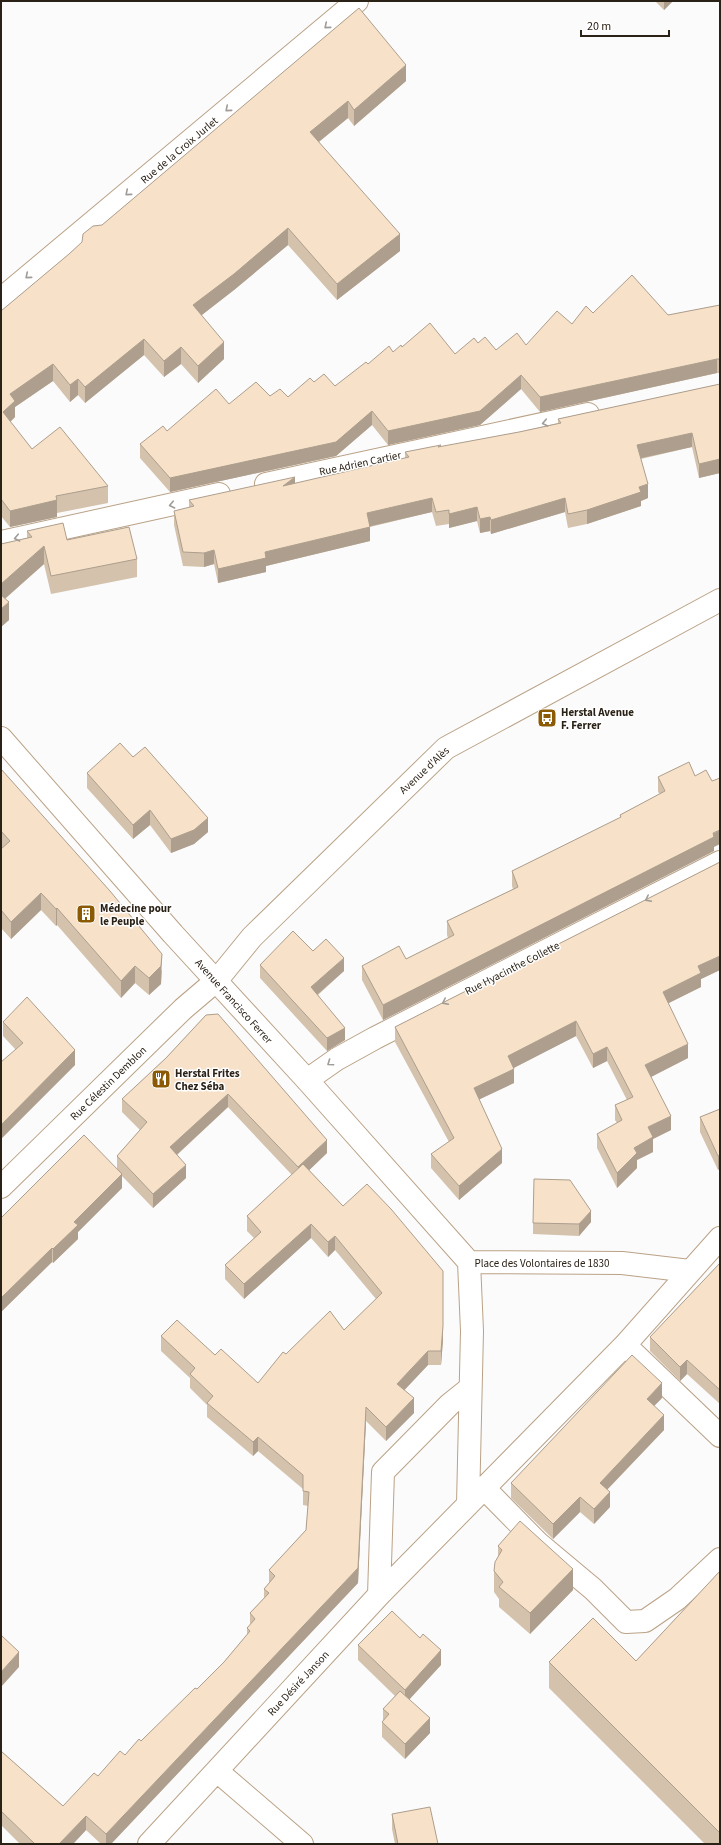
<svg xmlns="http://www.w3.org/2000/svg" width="721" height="1845" font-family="'Source Sans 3',sans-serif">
<rect width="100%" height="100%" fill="#fbfbfb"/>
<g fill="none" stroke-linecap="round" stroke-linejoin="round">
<g stroke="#baa286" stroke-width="24">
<path id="minor" d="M1 299 357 1
M266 484 588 414
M1 542 219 494
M1 738 173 934 307 1080 469 1262
M307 1080 337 1059 375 1038 720 862
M1 1187 183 1009 217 980 252 937 446 748 720 600
M469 1262 622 1263 690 1271
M625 1345 720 1436
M484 1488 538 1543 593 1589 626 1622 645 1621 677 1599 720 1559
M468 1504 472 1331 469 1262
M379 1595 383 1472 450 1404 470 1388
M217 1771 302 1844
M149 1844 379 1595 625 1345 720 1238"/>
</g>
<use href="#minor" stroke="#fff" stroke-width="22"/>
</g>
<path fill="#d4c2ad" d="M655 1H673L664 10Z
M359 8 406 81 354 126 348 118 319 142 400 251 337 300 288 245 234 290 201 315 224 359 198 383 181 364 164 377 144 355 85 403 78 395 70 402 53 381 15 407V417L10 422 32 449 108 486V503L57 513V517L10 527 1 516V311L69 254 102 225Z
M720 305V373H717L540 412 521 389 480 425 388 445 372 425 336 456 170 492 140 458V444L229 404 270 396 288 397 314 382 335 386 368 364 402 347 455 354 478 343 496 350 526 345 572 324 593 313 668 315Z
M720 384V473L699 478 692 447 641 459 648 498 641 501V506L587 524 568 528 565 512 491 534 490 531 480 533 477 521 449 528V524L436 526 432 512 370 527V541L266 566V572L218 583 214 564 204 567 183 566 174 525V511L189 508V500L295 484 405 458V452L441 447 519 432 558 423V419Z
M27 531 67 540 137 559V577L51 594 44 564 5 599 9 620 1 627V544L27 538Z
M133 757 208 832 194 844 171 853 150 825 133 839 87 788V773Z
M1 760 2 770 162 971 161 984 149 995 135 983 121 998 57 925 56 926 41 910 11 939 1 928V849H2L1 848Z
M658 777 714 847V851L383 1020 362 980V966L406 959 448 938 447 935V921L513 889 512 886V871L620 818V815L660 794 658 792Z
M720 862V970L701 979V987L668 1003 688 1058 651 1077 671 1130 653 1139V1152L637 1160V1168L617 1188 597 1148V1134L617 1123 615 1120V1105L627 1100 607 1061 593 1068 576 1036 513 1068 514 1083 479 1099 502 1163 459 1200 431 1168V1154L449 1142 395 1042V1027Z
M313 951 344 971 318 995 345 1040 327 1051 260 978V965Z
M206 1015 327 1153 309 1170 343 1206 443 1271V1340L441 1365H428L404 1390 414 1413 386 1441 366 1421 358 1583 111 1844H101L86 1830 73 1844H20L1 1825V1751L63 1806 98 1776 125 1755 141 1741 197 1689 224 1662 247 1635V1628L250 1625V1613L264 1598V1589L269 1583V1570L306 1530 308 1506 303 1505V1489L258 1451 253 1456 207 1417V1405L190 1388V1378L161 1351V1336L215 1355 258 1383 286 1354 344 1330 376 1299 335 1250 328 1257 311 1238 244 1299 225 1279V1265L254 1238 247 1231V1216L292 1175 228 1107 177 1155 186 1178 153 1208 122 1176V1188L78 1232V1239L53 1263 52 1262 1 1312V1218L117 1169V1156L140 1130 122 1112V1099L166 1058Z
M3 1022 75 1065 1 1139V1062L16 1050 3 1036Z
M720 1109 718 1170 700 1132V1117Z
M591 1222 579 1236 533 1234V1223Z
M720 1263V1404L687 1374 680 1381 650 1351V1337Z
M662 1398 654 1406 664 1430 607 1490 610 1507 594 1524 580 1512 553 1539 511 1498V1483Z
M498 1546 573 1590 530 1634 499 1607V1599L494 1592V1571L498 1558Z
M720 1571V1844H705L549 1688V1662L636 1661Z
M358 1645 441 1665 409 1700 430 1733 405 1759 382 1737V1722L383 1721V1709L395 1696 358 1660Z
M392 1814 438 1844H395L392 1829Z"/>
<path fill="#ad9e8d" d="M664 1H673L664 10Z
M406 65V81L354 126V110Z
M348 101V118L310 149V132Z
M288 228V245L234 290 193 322V305Z
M400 234V251L337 300V284Z
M144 339V355L85 403V387Z
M224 342V359L198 383V366Z
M181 347V364L164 377V361Z
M717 359V373L540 412V397Z
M53 364V381L15 407V417L3 429V412L10 394Z
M521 375V389L480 425 388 445V431Z
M78 379V395L70 402V385Z
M372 411V425L336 456 170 492V478Z
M692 433V447L637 459V445Z
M720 459V473L699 478V464Z
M295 477V491L283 486Z
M648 484V498L641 501V506L587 524V510L639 487Z
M432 498V512L367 527V513Z
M565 498V512L491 534V520Z
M57 500V517L10 527V511Z
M477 507V521L449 528V514Z
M490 517V531L480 533V519Z
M370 527V541L266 566V572L218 583V569L265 552Z
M44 546V564L1 602V584Z
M214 550V564L204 567V553Z
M9 602V620L1 627V609Z
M2 761V778L1 779V762Z
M150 810V825L133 839V825Z
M208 818V832L194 844 171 853V839Z
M720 830V844L714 847V851L383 1020V1005Z
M41 893V910L11 939V922Z
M57 908V925L56 926V909Z
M162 954 161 984 149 995V978Z
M720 956V970L701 979V987L663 1006V992L698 966Z
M344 958V971L311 1000V987Z
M135 966V983L121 998V981Z
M576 1021V1036L508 1071V1056Z
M345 1028V1040L327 1051V1038Z
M688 1044V1058L645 1080V1065Z
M607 1047V1061L593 1068V1054Z
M75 1050V1065L1 1139V1125Z
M514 1069V1083L474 1102V1088Z
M228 1094V1107L170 1161V1147Z
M671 1116V1130L653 1139V1152L637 1160V1168L617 1188V1173L634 1148 648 1127Z
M327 1140V1153L298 1181V1167Z
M502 1149V1163L459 1200V1186Z
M720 1155V1169L718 1170V1156Z
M186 1165V1178L153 1208V1194Z
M122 1174V1188L78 1232V1239L53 1263V1249L74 1222Z
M591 1211V1222L579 1236V1224Z
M311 1224V1238L244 1299V1284Z
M335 1236V1250L328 1257V1242Z
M52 1248V1262L1 1312V1298Z
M443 1326V1340L441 1365V1351Z
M428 1351V1365L397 1398V1384Z
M687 1360V1374L680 1381V1367Z
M662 1383V1398L647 1413V1399Z
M414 1398V1413L386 1441V1427Z
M366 1407V1421L358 1583 111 1844H106V1834L358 1568Z
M664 1415V1430L600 1497V1483Z
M258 1437V1451L253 1456V1442Z
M610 1492V1507L594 1524V1509Z
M580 1497V1512L553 1539V1524Z
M573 1569V1590L530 1634V1613Z
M441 1650V1665L405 1704V1690Z
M19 1652V1667L1 1687V1672Z
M430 1718V1733L405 1759V1744Z
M86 1816V1830L73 1844H59Z"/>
<path fill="#f7e2c9" stroke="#ad9e8d" d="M359 8 406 65 354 110 348 101 310 132 400 234 337 284 288 228 234 274 193 305 224 342 198 366 181 347 164 361 144 339 85 387 78 379 70 385 53 364 10 394 15 401 3 412 32 449 60 427 108 486 56 496 57 500 10 511 1 499V311L69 254 82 242 83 234 93 226 102 225Z
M632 275 668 315 720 305V359H717L540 397 521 375 480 411 388 431 372 411 336 442 170 478 140 444 163 426 167 431 216 389 229 404 256 382 270 396 280 389 288 397 310 378 314 382 324 374 335 386 366 362 368 364 389 346 393 352 401 345 402 347 430 323 455 354 474 338 478 343 485 337 496 350 517 333 526 345 557 311 572 324 586 306 593 313Z
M720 384V459L699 464 692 433 637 445 648 484 639 487 641 492 587 510 568 514 565 498 491 520 490 517 480 519 477 507 449 514V510L436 512 432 498 367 513 370 527 265 552 266 558 218 569 214 550 204 553 183 552 174 511 194 506 189 500 295 477 283 486 409 457 405 452 441 445 438 447 519 432 561 423 558 419Z
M63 523 67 540 129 527 137 559 51 576 44 546 1 584V544L32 537 27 531Z
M1 595 9 602 1 609Z
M120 743 133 757 145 747 208 818 194 830 171 839 150 810 133 825 87 773Z
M689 762 695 776 706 770 712 781 720 778V830L713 833 714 837 383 1005 362 966 399 946 406 959 454 935 447 921 518 887 512 871 621 817 620 815 665 791 658 777Z
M1 769 110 891 162 954 161 966 149 978 135 966 121 981 57 908 56 909 41 893 11 922 1 910V849L10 841 1 831Z
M720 862V956L698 966 701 973 663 992 688 1044 645 1065 671 1116 648 1127 653 1137 634 1148 637 1153 617 1173 597 1134 622 1120 615 1105 633 1097 607 1047 593 1054 576 1021 508 1056 514 1069 474 1088 502 1149 459 1186 431 1154 454 1138 395 1027Z
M293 931 313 951 326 939 344 958 311 987 345 1028 327 1038 260 965Z
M27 997 75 1050 1 1125V1062L23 1043 3 1022Z
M218 1014 327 1140 298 1167 228 1094 170 1147 186 1165 153 1194 117 1156 147 1122 122 1099 166 1058 206 1015Z
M720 1109V1155L718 1156 700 1117Z
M84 1135 122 1174 74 1222 78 1225 53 1249 52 1248 1 1298V1218Z
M303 1164 343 1206 367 1184 391 1209 443 1271V1326L441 1351H428L397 1384 414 1398 386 1427 366 1407 358 1568 106 1834 86 1816 59 1844H35L1 1811V1751L63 1806 94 1773 98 1776 120 1751 125 1755 139 1739 141 1741 195 1688 197 1689 224 1662 250 1631 247 1628 255 1619 250 1613 269 1593 264 1589 275 1576 269 1570 306 1530 309 1492 303 1491V1475L258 1437 253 1442 207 1403 213 1396 190 1374 195 1368 161 1336 177 1320 215 1355 221 1349 258 1383 283 1352 286 1354 330 1311 344 1330 382 1293 335 1236 328 1242 311 1224 244 1284 225 1265 261 1232 247 1216Z
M534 1179 570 1180 591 1211 579 1224 533 1223Z
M720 1263V1390L687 1360 680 1367 650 1337Z
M632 1355 662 1383 647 1399 664 1415 600 1483 610 1492 594 1509 580 1497 553 1524 511 1483Z
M520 1521 573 1569 530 1613 499 1587 503 1582 494 1571 495 1562 502 1550 498 1546Z
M720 1571V1833L549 1662 593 1618 636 1661Z
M392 1611 420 1638 423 1634 441 1650 405 1690 358 1645Z
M1 1635 19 1652 1 1672Z
M400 1691 430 1718 405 1744 382 1722 389 1714 383 1709Z
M430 1807 438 1844H398L392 1814Z"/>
<defs><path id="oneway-chevron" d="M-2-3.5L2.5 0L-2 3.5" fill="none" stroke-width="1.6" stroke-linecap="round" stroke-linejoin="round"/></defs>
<g stroke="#a09c97">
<use href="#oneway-chevron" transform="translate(327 26) rotate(140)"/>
<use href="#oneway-chevron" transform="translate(228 109) rotate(140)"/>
<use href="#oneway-chevron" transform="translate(128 193) rotate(140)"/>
<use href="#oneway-chevron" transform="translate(28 276) rotate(140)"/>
<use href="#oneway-chevron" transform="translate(545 423) rotate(168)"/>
<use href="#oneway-chevron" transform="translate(172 505) rotate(168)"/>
<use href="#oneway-chevron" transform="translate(17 538) rotate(168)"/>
<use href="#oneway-chevron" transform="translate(648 899) rotate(153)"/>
<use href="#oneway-chevron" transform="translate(445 1002) rotate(153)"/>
<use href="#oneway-chevron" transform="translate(330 1063) rotate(145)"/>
</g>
<defs>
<g id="bus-square" transform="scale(1)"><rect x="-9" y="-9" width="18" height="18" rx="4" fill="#8c5a04" stroke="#fff"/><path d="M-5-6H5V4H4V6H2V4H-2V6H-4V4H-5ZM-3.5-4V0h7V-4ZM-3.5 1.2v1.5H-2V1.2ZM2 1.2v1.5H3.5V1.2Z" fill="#fff"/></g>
<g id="building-square" transform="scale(1)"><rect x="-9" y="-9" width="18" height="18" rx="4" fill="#8c5a04" stroke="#fff"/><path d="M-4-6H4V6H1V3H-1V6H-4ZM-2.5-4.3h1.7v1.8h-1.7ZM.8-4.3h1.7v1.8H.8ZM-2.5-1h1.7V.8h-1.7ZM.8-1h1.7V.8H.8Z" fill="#fff"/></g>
<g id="restaurant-square" transform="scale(1)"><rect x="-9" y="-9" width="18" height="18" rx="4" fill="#8c5a04" stroke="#fff"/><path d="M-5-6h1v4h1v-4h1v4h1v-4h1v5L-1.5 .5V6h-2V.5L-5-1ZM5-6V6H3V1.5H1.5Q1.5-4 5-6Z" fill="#fff"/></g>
</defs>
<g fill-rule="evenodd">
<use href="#bus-square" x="547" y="718"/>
<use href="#building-square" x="86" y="914"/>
<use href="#restaurant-square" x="161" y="1079"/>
</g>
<g text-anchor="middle" stroke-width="3" stroke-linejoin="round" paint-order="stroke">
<g font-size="11" fill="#2b2217" stroke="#fff">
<text transform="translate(179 150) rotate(-40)" y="4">Rue de la Croix Jurlet</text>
<text transform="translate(360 463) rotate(-12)" y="4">Rue Adrien Cartier</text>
<text transform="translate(424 770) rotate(-43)" y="4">Avenue d'Alès</text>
<text transform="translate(512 968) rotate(-27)" y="4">Rue Hyacinthe Collette</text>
<text transform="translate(234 1001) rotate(48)" y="4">Avenue Francisco Ferrer</text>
<text transform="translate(108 1083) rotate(-44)" y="4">Rue Célestin Demblon</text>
<text x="542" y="1267">Place des Volontaires de 1830</text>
<text transform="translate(298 1683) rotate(-47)" y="4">Rue Désiré Janson</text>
</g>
<g font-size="11" font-weight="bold" fill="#2b2217" stroke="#fff" text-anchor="start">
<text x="561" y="716">Herstal Avenue<tspan x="561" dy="13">F. Ferrer</tspan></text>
<text x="100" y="912">Médecine pour<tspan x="100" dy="13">le Peuple</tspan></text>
<text x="175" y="1077">Herstal Frites<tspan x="175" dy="13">Chez Séba</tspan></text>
</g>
</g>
<rect width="721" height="1845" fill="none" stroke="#2b2217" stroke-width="4"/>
<path d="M581 30v6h88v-6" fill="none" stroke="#2b2217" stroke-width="2"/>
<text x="587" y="30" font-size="12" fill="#2b2217" stroke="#ffffff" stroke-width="3" paint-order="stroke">20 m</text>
</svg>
